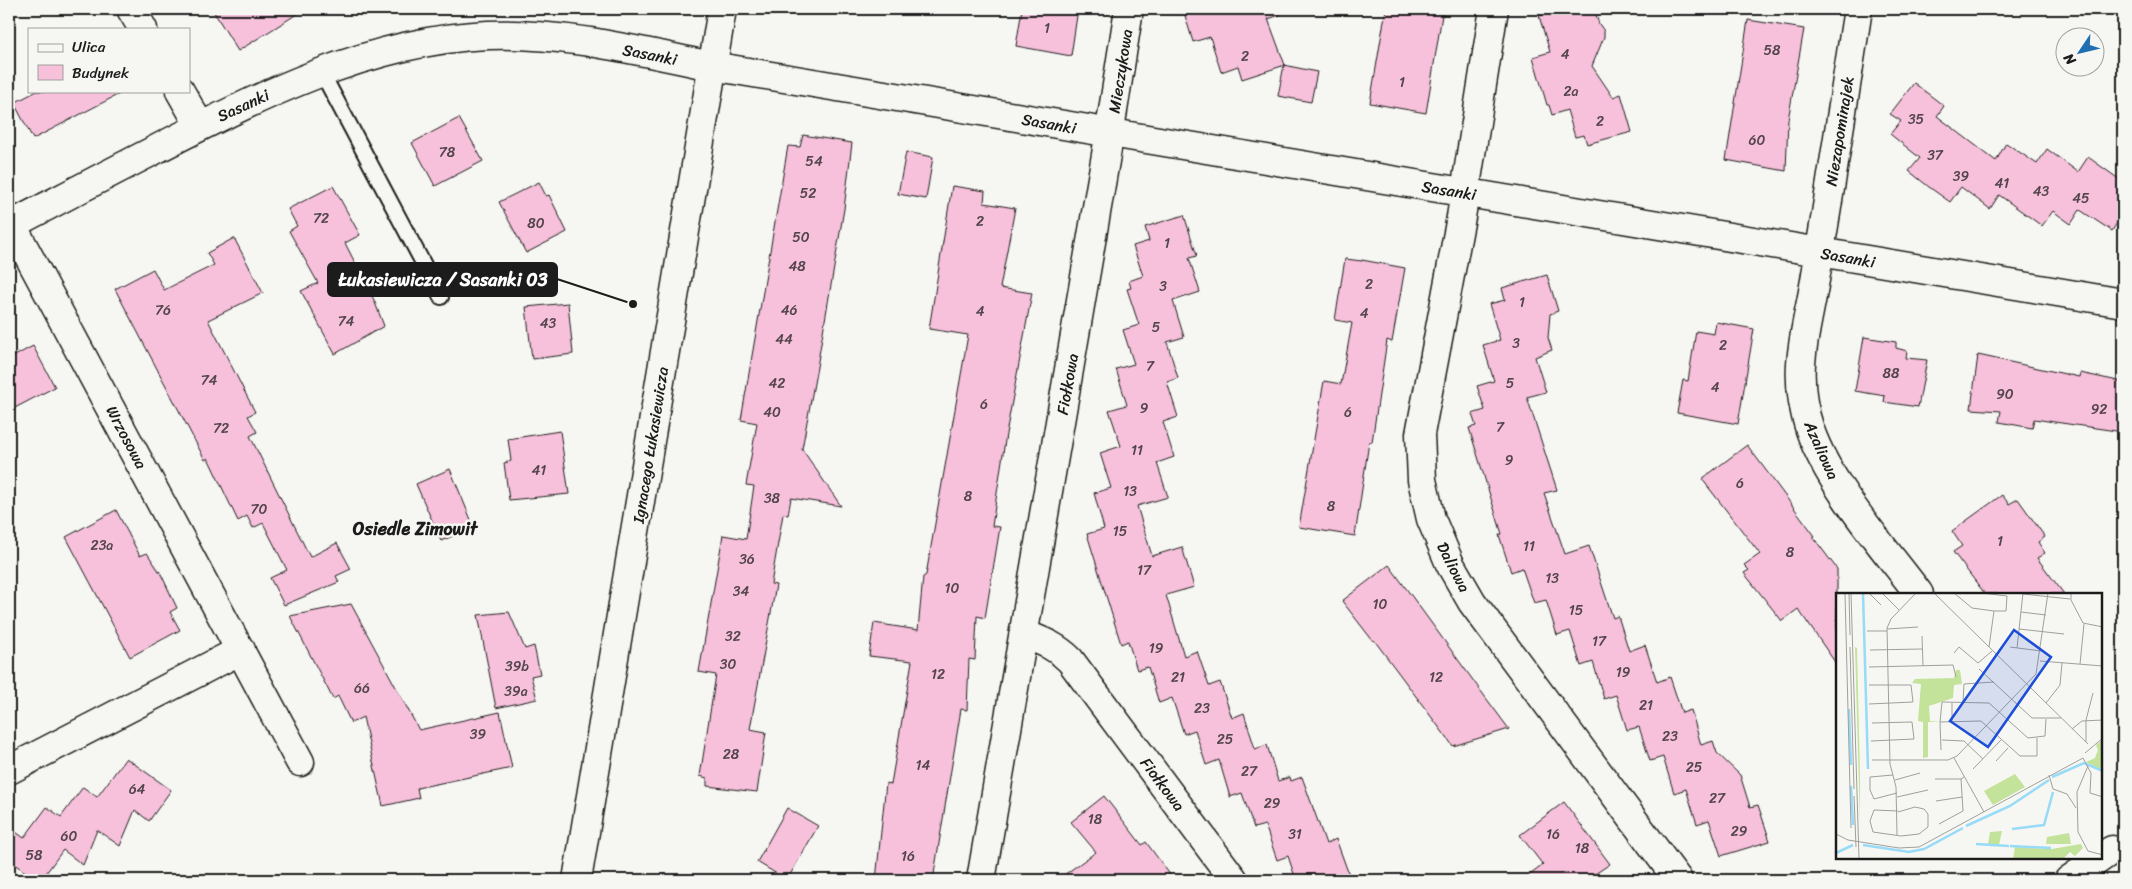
<svg xmlns="http://www.w3.org/2000/svg" width="2132" height="889" font-family="Sriracha,sans-serif">
<rect width="100%" height="100%" fill="#f6f6f2"/>
<filter id="ink" filterUnits="userSpaceOnUse"><feTurbulence type="fractalNoise" baseFrequency=".02" numOctaves="2"/><feDisplacementMap in="SourceGraphic" scale="10" xChannelSelector="R" yChannelSelector="G"/><feConvolveMatrix kernelMatrix="1 2 1 2 8 2 1 2 1" color-interpolation-filters="sRGB"/></filter>
<g filter="url(#ink)">
<path fill="#f7c1db" stroke="#1c1c1c" d="M212 9H305L238 51Z
M1022 9H1078L1071 56 1016 46Z
M1183 9H1279L1280 15 1268 19 1285 65 1242 79 1238 66 1221 72 1210 37 1193 42Z
M1386 9H1443L1426 113 1370 103Z
M1563 9H1594L1599 24 1604 31V37L1592 66 1613 97 1621 94 1632 132 1587 144 1584 135 1575 137 1567 110 1552 115 1549 105H1547L1533 57 1550 52 1539 16Z
M1748 20 1804 29 1788 120 1786 171 1726 160Z
M1284 65 1317 72 1311 102 1278 96Z
M1914 83 1944 106 1937 116 1996 161 2006 143 2037 164 2047 149 2078 172 2088 157 2123 182V213L2112 231 2080 210 2071 224 2053 211 2042 226 1999 195 1990 209 1961 187 1950 202 1929 187 1909 171 1920 158 1890 134 1901 121 1890 114Z
M37 91H125L33 139 14 103Z
M459 118 483 161 435 186 412 143Z
M803 135 852 143 844 209 817 367 802 449 841 506 791 498 788 515 783 514 771 584 776 585 750 729 766 732 757 792 707 786V778L700 776 716 675 699 672 723 535 746 539 754 486 746 485 757 423 741 420 788 146 800 147Z
M906 152 933 157 926 199 898 194Z
M539 182 546 196 549 195 567 232 526 253 499 202Z
M333 186 360 235 345 243 374 300 384 326 335 354 301 291 318 283 289 231 297 226 288 209Z
M952 186 985 191 984 203 1015 208 1000 288 1032 293 1006 434 992 526 1000 527 985 618 977 616 975 660 969 659 967 710 961 709 933 880H876L886 783 891 784 912 661 869 656 874 623 918 630 923 577 926 575 929 558 968 335 929 329Z
M1184 215 1197 256 1189 258 1200 292 1173 301 1184 337 1167 342 1178 378 1167 382 1178 417 1163 422 1174 457 1157 463 1168 497 1137 506 1152 556 1182 547 1194 587 1166 595 1184 656 1197 651 1209 686 1220 682 1232 718 1244 713 1255 749 1267 745 1278 781 1290 777 1291 781 1302 777 1326 844 1336 839 1351 880H1296L1288 856 1277 860 1265 825 1254 828 1242 793 1230 797 1219 760 1206 765 1195 730 1184 734 1172 698 1159 703 1148 667 1137 670 1128 641 1121 644 1087 534 1104 529 1094 493 1111 488 1100 453 1121 446 1109 410 1127 405 1116 369 1134 364 1123 330 1139 325 1127 289 1131 288 1129 281 1143 276 1133 246 1149 241 1145 227Z
M234 238 263 293 208 320 255 412 248 416 257 432 250 436 310 557 337 543 351 569 336 576 339 582 284 605 270 578 287 570 263 523 253 528 247 516 238 521 208 458 205 460 115 289 153 269 164 290 214 265 207 253Z
M1345 259 1362 261V260L1405 268 1392 342 1387 340 1372 442H1369L1355 536 1299 527 1324 381 1341 384 1352 323 1335 320Z
M1547 275 1558 311 1550 314 1548 338 1552 350 1535 357 1546 392 1527 397 1557 490 1544 493 1565 554 1589 546 1613 618 1618 616 1629 651 1645 645 1657 682 1670 677 1682 713 1691 710 1701 745 1713 741 1717 753 1740 775 1750 807 1758 805 1770 841 1721 856 1709 820 1697 824 1686 789 1674 793 1663 757 1650 761 1639 727 1627 730 1616 695 1604 699 1593 662 1581 666 1570 631 1557 635 1546 600 1534 603 1522 568 1511 572 1499 535 1502 534 1469 428 1476 426 1472 414 1485 410 1477 386 1494 381 1483 345 1500 340 1489 304 1505 300 1502 288Z
M568 303 573 354 532 359 526 307Z
M1716 322 1754 329 1738 424 1677 413 1683 380 1688 381 1696 331 1714 334Z
M1864 337 1896 342V348L1907 351 1906 358 1927 360 1918 407 1884 402 1885 396 1855 391Z
M33 346 55 387 9 411V359Z
M1978 355 2079 377 2080 373 2123 382V432L2034 419 2032 428 1999 422 2001 411 1971 409Z
M560 431 569 494 509 500 504 463 511 461 508 439Z
M1747 445 1815 536 1813 537 1837 569V665L1798 609 1782 621 1744 573 1749 570 1744 565 1760 554 1702 479Z
M450 469 474 527 441 541 416 484Z
M2002 495 2009 504 2018 499 2045 537 2038 542 2045 553 2037 558 2064 594H1985L1953 552 1962 546 1952 531Z
M116 510 140 556 147 553 161 574 177 608 170 612 180 630 130 657 66 537Z
M1389 565 1486 698 1509 729 1453 746 1374 640 1373 641 1342 601Z
M351 604 419 730 500 712 512 768 417 788 419 798 383 806 363 717 351 723 338 696 333 699 290 616Z
M509 612 525 649 534 646 540 674 531 676 537 699 496 708 478 615Z
M126 758 171 790 149 821 135 810 120 846 97 830 83 865 63 850 41 880H36L9 860V827L24 838 47 807 61 817 83 787 97 797Z
M1104 796 1142 845 1146 842 1174 880H1057L1096 852 1071 822Z
M1564 802 1610 864 1586 880H1523L1543 865 1520 835Z
M787 808 818 826 787 880 757 862Z"/>
<g fill="none" stroke-linecap="round" stroke-linejoin="round">
<g stroke="#1c1c1c" stroke-width="18">
<path id="lane" d="M322 73 441 297"/>
</g>
<g stroke="#1c1c1c" stroke-width="31">
<path id="street" d="M131 9 143 29
M1494 9 1461 217 1420 434 1422 480 1431 519 1450 564 1472 602 1678 880
M1858 9C1844 97 1831 186 1816 274 1807 332 1790 370 1810 430 1830 487 1883 546 1919 594
M180 91 200 126
M12 225 300 762
M9 226C55 202 102 177 149 153 252 99 370 40 488 35 563 32 639 51 712 66L2123 303
M1024 634C1042 641 1056 646 1070 660L1234 880
M9 770 241 650
M981 880 1106 155 1129 9
M2069 880 2112 850"/>
</g>
<g stroke="#1c1c1c" stroke-width="31">
<path id="secondary" d="M577 880 722 9"/>
</g>
<use href="#lane" stroke="#f6f6f2" stroke-width="14"/>
<use href="#street" stroke="#f6f6f2" stroke-width="28"/>
<use href="#secondary" stroke="#f6f6f2" stroke-width="28"/>
</g>
</g>
<g text-anchor="middle" stroke-width="5" stroke-linejoin="round" paint-order="stroke">
<g font-size="14" fill="#53454c">
<text x="1047" y="33">1</text>
<text x="1772" y="55">58</text>
<text x="1565" y="59">4</text>
<text x="1245" y="61">2</text>
<text x="1402" y="87">1</text>
<text x="1571" y="96">2a</text>
<text x="1916" y="124">35</text>
<text x="1600" y="126">2</text>
<text x="1757" y="145">60</text>
<text x="447" y="157">78</text>
<text x="1935" y="160">37</text>
<text x="814" y="166">54</text>
<text x="1961" y="181">39</text>
<text x="2002" y="188">41</text>
<text x="2041" y="196">43</text>
<text x="808" y="198">52</text>
<text x="2081" y="203">45</text>
<text x="321" y="223">72</text>
<text x="980" y="226">2</text>
<text x="536" y="228">80</text>
<text x="801" y="242">50</text>
<text x="1167" y="248">1</text>
<text x="797" y="271">48</text>
<text x="1369" y="289">2</text>
<text x="1163" y="291">3</text>
<text x="1522" y="307">1</text>
<text x="163" y="315">76</text>
<text x="789" y="315">46</text>
<text x="980" y="316">4</text>
<text x="1364" y="318">4</text>
<text x="346" y="326">74</text>
<text x="548" y="328">43</text>
<text x="1156" y="332">5</text>
<text x="784" y="344">44</text>
<text x="1516" y="348">3</text>
<text x="1723" y="350">2</text>
<text x="1150" y="371">7</text>
<text x="1891" y="378">88</text>
<text x="209" y="385">74</text>
<text x="777" y="388">42</text>
<text x="1510" y="388">5</text>
<text x="1715" y="392">4</text>
<text x="2005" y="399">90</text>
<text x="984" y="409">6</text>
<text x="1144" y="413">9</text>
<text x="2099" y="414">92</text>
<text x="772" y="417">40</text>
<text x="1348" y="417">6</text>
<text x="1500" y="432">7</text>
<text x="221" y="433">72</text>
<text x="1137" y="455">11</text>
<text x="1509" y="465">9</text>
<text x="539" y="475">41</text>
<text x="1740" y="488">6</text>
<text x="1130" y="496">13</text>
<text x="968" y="501">8</text>
<text x="772" y="503">38</text>
<text x="1331" y="511">8</text>
<text x="259" y="514">70</text>
<text x="1120" y="536">15</text>
<text x="2000" y="546">1</text>
<text x="102" y="550">23a</text>
<text x="1529" y="551">11</text>
<text x="1790" y="557">8</text>
<text x="747" y="564">36</text>
<text x="1144" y="575">17</text>
<text x="1552" y="583">13</text>
<text x="952" y="593">10</text>
<text x="741" y="596">34</text>
<text x="1380" y="609">10</text>
<text x="1576" y="615">15</text>
<text x="733" y="641">32</text>
<text x="1599" y="646">17</text>
<text x="1156" y="653">19</text>
<text x="728" y="669">30</text>
<text x="517" y="671">39b</text>
<text x="1623" y="677">19</text>
<text x="938" y="679">12</text>
<text x="1178" y="682">21</text>
<text x="1436" y="682">12</text>
<text x="362" y="693">66</text>
<text x="516" y="696">39a</text>
<text x="1646" y="710">21</text>
<text x="1202" y="713">23</text>
<text x="478" y="739">39</text>
<text x="1670" y="741">23</text>
<text x="1225" y="744">25</text>
<text x="731" y="759">28</text>
<text x="923" y="770">14</text>
<text x="1694" y="772">25</text>
<text x="1249" y="776">27</text>
<text x="137" y="794">64</text>
<text x="1717" y="803">27</text>
<text x="1272" y="808">29</text>
<text x="1095" y="824">18</text>
<text x="1739" y="836">29</text>
<text x="1295" y="839">31</text>
<text x="1553" y="839">16</text>
<text x="69" y="841">60</text>
<text x="1582" y="853">18</text>
<text x="34" y="860">58</text>
<text x="908" y="861">16</text>
</g>
<g font-size="16" fill="#1c1c1c" stroke="#f6f6f2">
<text transform="translate(650 54) rotate(11)" y="6">Sasanki</text>
<text transform="translate(1120 71) rotate(-81)" y="6">Mieczykowa</text>
<text transform="translate(243 105) rotate(-25)" y="6">Sasanki</text>
<text transform="translate(1049 123) rotate(10)" y="6">Sasanki</text>
<text transform="translate(1839 131) rotate(-81)" y="6">Niezapominajek</text>
<text transform="translate(1449 190) rotate(9)" y="6">Sasanki</text>
<text transform="translate(1848 257) rotate(10)" y="6">Sasanki</text>
<text transform="translate(1067 384) rotate(-80)" y="6">Fiołkowa</text>
<text transform="translate(127 437) rotate(62)" y="6">Wrzosowa</text>
<text transform="translate(650 445) rotate(-81)" y="6">Ignacego Łukasiewicza</text>
<text transform="translate(1822 450) rotate(66)" y="6">Azaliowa</text>
<text transform="translate(1454 567) rotate(63)" y="6">Daliowa</text>
<text transform="translate(1163 784) rotate(53)" y="6">Fiołkowa</text>
</g>
<g font-size="18" font-weight="bold" fill="#1c1c1c" stroke="#f6f6f2">
<text x="415" y="535">Osiedle Zimowit</text>
</g>
</g>
<g transform="translate(1836 593)">
<rect width="266" height="266" fill="#f6f6f2"/>
<path d="M19 54 21 55 24 184V230ZM120 77H124L126 91 118 92 117 105 93 113 94 128 103 129H92V164L87 165V129L82 128 85 91 76 90 79 86 118 85ZM266 147V177L250 169 259 165 262 157 260 152ZM179 181 189 194 157 212 148 198ZM166 238 163 252 152 251 154 239ZM233 240 235 251H210L211 244ZM245 251 247 255 239 263 234 259 227 266H177L179 254 216 256Z" fill="#c3e29a"/>
<path fill="none" stroke="#97dbf9" stroke-width="2.5" d="M27 0 32 176M13 116 15 172M216 184 248 170 267 178M15 193 17 232M130 233 174 213 213 187M176 236 208 232 217 199M140 251 173 253M27 252 73 259 88 256 127 235M174 253 215 255M0 260 17 252"/>
<path fill="none" stroke="#9f9f9c" stroke-width="1" d="M9 0 15 235M13 0 14 42M15 0 23 266M33 0 45 12M46 0 63 17M98 0 252 151M118 0 136 15 158 18 153 54M146 0 171 3 170 18H158M235 0V7L247 30 267 34M187 1 234 6M185 19 210 22M51 36 82 34M183 36 228 41M31 38H51M86 43 87 73M14 54 18 196M174 54 205 58M181 55 187 0M34 57 86 56M118 60 123 54 142 70 156 58M204 68 267 73M244 71 248 31M33 74 117 72 120 84M143 76 196 125H225M33 92H75L77 109 33 111M127 109 128 91 158 89M116 110V128M210 110 224 92 226 70M104 129 106 109 153 110 192 145 209 143 210 126M236 136 246 128 267 127M106 147 128 148 147 166M35 148 78 146 76 129 36 130M250 149V127L257 100M105 157 104 129 145 128 184 163H201V145M249 160 267 145M118 165 148 219M247 165 255 180 254 200 267 204M36 167H112L121 163 200 81 212 0M160 168 172 155M252 173 241 199 242 239 252 258 267 262M137 176 165 147M57 182 34 184V197L38 206 61 200M213 182 217 196 231 201 240 215M99 186H125M59 187 84 180M18 203 20 254M61 204 92 197M100 208 126 204M62 218 38 217 34 228 37 239 65 243 83 241 92 234V221L88 216 79 214 62 219M103 231 127 218 125 186 128 184M0 241 12 247 63 255 83 254 247 165M61 242 60 194 54 171 51 35 55 26 80 0"/>
<path fill="#1d4ed8" fill-opacity="0.15" stroke="#1d4ed8" stroke-width="2.5" d="M178 37 215 64 152 154 114 128Z"/>
<rect width="266" height="266" fill="none" stroke="#1c1c1c" stroke-width="2.5"/>
</g>
<path fill="none" stroke="#1c1c1c" stroke-width="2" d="M633 304L557 279"/>
<circle fill="#1c1c1c" stroke="#f6f6f2" stroke-width="2" cx="633" cy="304" r="5"/>
<rect fill="#1c1c1c" stroke="#1c1c1c" stroke-width="2" x="328" y="263" width="229" height="33" rx="5"/>
<g font-size="18" text-anchor="middle" font-weight="bold" fill="#fff">
<text x="443" y="286">Łukasiewicza / Sasanki 03</text>
</g>
<rect width="2132" height="889" fill="none" stroke="#f6f6f2" stroke-width="30"/>
<rect x="15" y="15" width="2102" height="859" fill="none" stroke="#1c1c1c" stroke-width="2" filter="url(#ink)"/>
<rect x="28" y="28" width="162" height="65" fill="#f6f6f2" stroke="#9f9f9c"/>
<rect x="38" y="44" width="25" height="8" fill="#f6f6f2" stroke="#9f9f9c"/>
<text x="72" y="52" font-size="15" fill="#1c1c1c">Ulica</text>
<rect x="38" y="65" width="25" height="15" fill="#f7c1db" stroke="#9f9f9c"/>
<text x="72" y="78" font-size="15" fill="#1c1c1c">Budynek</text>
<g transform="translate(2080 52) rotate(235)"><circle r="24" fill="#f6f6f2" stroke="#9f9f9c"/>
<path d="M0-4L9 19L0 12L-9 19Z" fill="#1f6fb2"/>
<text y="-8" font-size="14" font-weight="bold" text-anchor="middle" fill="#1c1c1c">N</text>
</g>
</svg>
